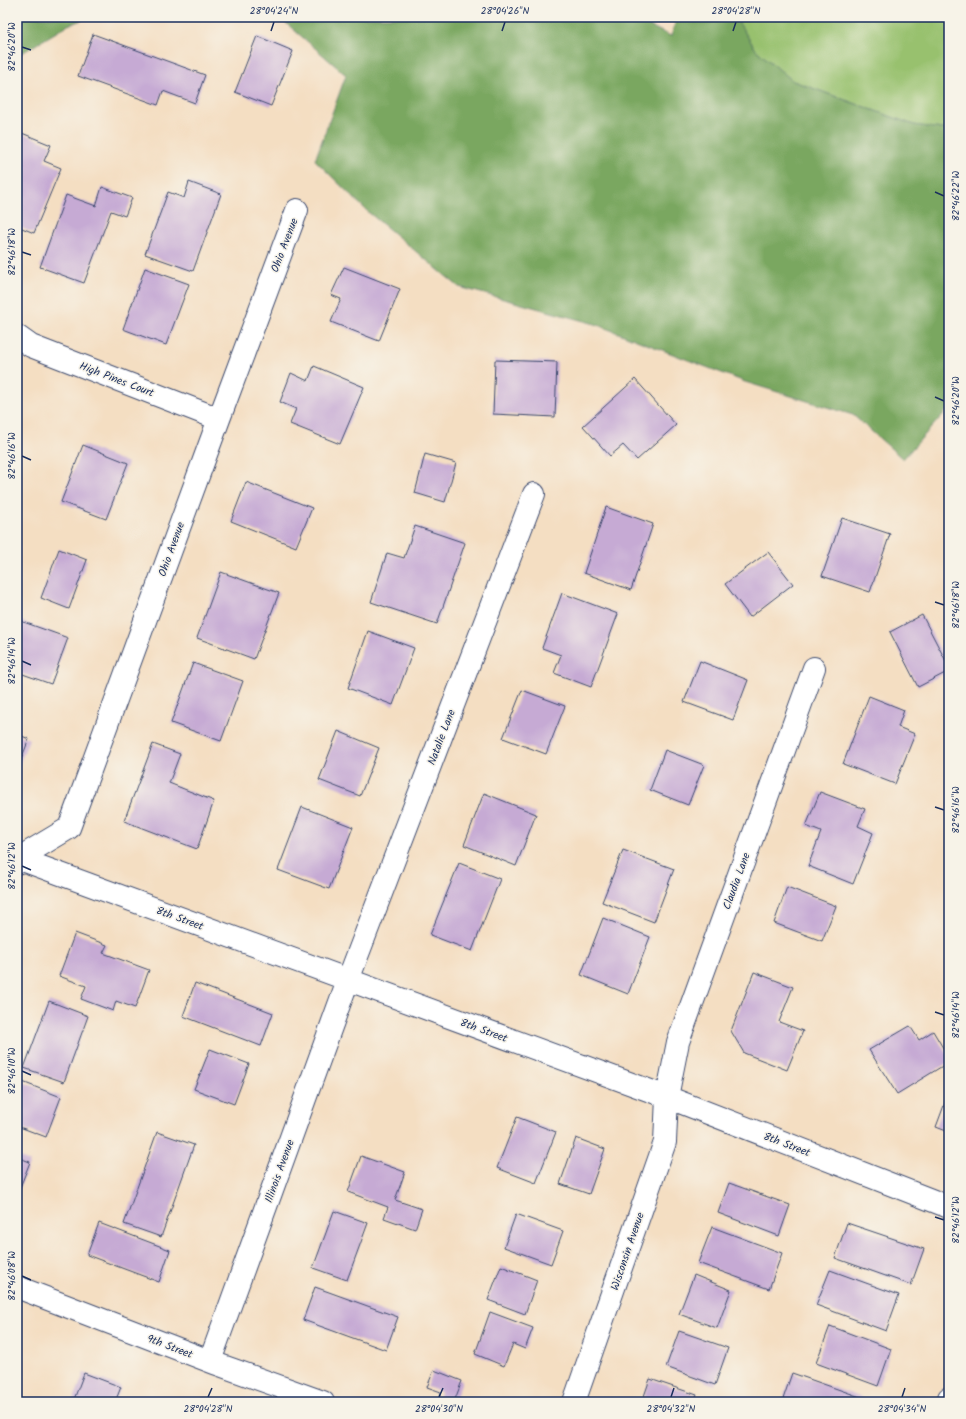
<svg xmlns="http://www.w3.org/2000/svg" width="966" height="1419" font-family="Kalam,sans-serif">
<rect width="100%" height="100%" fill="#f7f3e8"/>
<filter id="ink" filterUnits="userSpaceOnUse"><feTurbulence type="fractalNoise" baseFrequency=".025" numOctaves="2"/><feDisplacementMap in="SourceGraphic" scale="8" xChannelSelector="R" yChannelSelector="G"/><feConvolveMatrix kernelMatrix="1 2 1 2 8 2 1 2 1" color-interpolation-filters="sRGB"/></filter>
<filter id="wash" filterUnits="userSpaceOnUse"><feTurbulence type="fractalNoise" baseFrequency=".012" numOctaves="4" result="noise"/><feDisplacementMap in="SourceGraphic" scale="16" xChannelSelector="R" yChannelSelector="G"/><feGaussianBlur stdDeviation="0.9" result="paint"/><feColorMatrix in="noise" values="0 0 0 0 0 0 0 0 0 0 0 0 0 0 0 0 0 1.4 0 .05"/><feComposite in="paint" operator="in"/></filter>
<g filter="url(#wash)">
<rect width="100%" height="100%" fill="#f4dec2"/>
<path fill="#98c16e" stroke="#5a7866" d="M735 17H949V130L914 125 793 81 756 50Z"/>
<path fill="#7aa761" stroke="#4a6b60" d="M17 17H90L68 25 17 56Z
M279 17H630L671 36 677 17H735L756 50 793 81 914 125 949 130V408L903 459 853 415 745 382 595 324 459 287 368 212 315 160 346 75Z"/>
<g id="blocks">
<path fill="#c6aad4" d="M93 34 205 75 195 103 163 91 158 105 78 76Z
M257 36 293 51 271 106 235 92Z
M17 131 51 145 44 161 61 168 34 233 17 226Z
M189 182 221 194 193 271 145 254 168 192 184 198Z
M102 187 132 198 125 216 111 211 84 283 40 267 66 195 96 206Z
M344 267 400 289 379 341 331 322 341 299 331 295Z
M145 268 189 284 166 345 123 329Z
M495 360 557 362 555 417 493 414Z
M314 366 364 387 340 444 290 424 296 409 280 402 291 373 308 381Z
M635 379 676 425 637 460 623 445 610 456 583 426Z
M83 445 128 463 106 519 61 502Z
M425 454 456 463 445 502 415 493Z
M246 482 312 508 296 547 231 521Z
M606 507 653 524 631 590 584 573Z
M842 518 890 534 870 592 822 576Z
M415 526 465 543 437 624 371 602 387 553 404 558Z
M59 549 87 560 69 609 41 598Z
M768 552 793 584 750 617 725 584Z
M221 572 279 593 254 659 197 638Z
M562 593 618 614 591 687 554 673 561 655 542 648Z
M922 615 949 667V671L918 687 890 632Z
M18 620 68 638 51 684 17 672V624Z
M368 631 414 648 393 705 348 688Z
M700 661 748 680 733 720 684 702Z
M193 663 243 681 221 741 171 723Z
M522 690 565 706 546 754 503 738Z
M869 696 904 710 898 727 915 734 895 784 843 764Z
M338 731 379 748 360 796 319 780Z
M17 734 29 739 17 770Z
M153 744 180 754 169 783 214 801 197 849 124 821Z
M665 750 704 765 688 805 650 790Z
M820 792 865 809 858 826 873 833 853 884 808 866 821 832 806 826Z
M484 793 536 814 516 866 464 845Z
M302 807 353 827 329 889 278 870Z
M623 850 674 869 654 922 602 902Z
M459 863 500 879 472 951 430 935Z
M787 887 836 906 822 941 774 923Z
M603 918 650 937 628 994 581 975Z
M75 933 107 945 103 953 149 970 135 1008 116 1001 113 1011 81 999 86 986 59 976Z
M754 972 793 987 779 1022 803 1031 787 1070 744 1053 731 1031Z
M195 983 273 1013 261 1046 183 1016Z
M49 1001 88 1016 64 1082 24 1068Z
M910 1026 919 1040 933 1031 949 1058V1062L897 1094 869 1050Z
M210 1049 249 1064 234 1104 194 1089Z
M20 1081 61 1097 46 1137 17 1126V1089Z
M949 1092V1132L936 1127Z
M517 1117 556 1132 536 1183 497 1168Z
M157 1132 194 1145 161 1237 124 1224Z
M576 1138 605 1149 589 1194 560 1184Z
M361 1156 405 1172 395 1200 422 1209 415 1229 384 1218 388 1207 348 1192Z
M17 1157 30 1162 17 1195Z
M729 1183 790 1205 779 1236 718 1213Z
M334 1211 368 1223 347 1280 313 1268Z
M516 1214 563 1231 551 1264 504 1247Z
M99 1223 170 1250 159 1282 87 1255Z
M847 1223 924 1249 911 1285 835 1258Z
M712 1227 782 1253 769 1289 698 1263Z
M501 1266 537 1280 525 1314 488 1300Z
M830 1270 899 1295 886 1331 816 1305Z
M694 1275 731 1290 717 1328 679 1314Z
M315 1287 398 1317 386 1350 303 1320Z
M490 1312 533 1328 525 1349 513 1344 504 1366 475 1354Z
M830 1326 891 1349 878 1386 816 1363Z
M679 1331 728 1348 715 1385 666 1367Z
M434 1370 462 1381 454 1402H438L441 1392 427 1387Z
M84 1373 121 1387 115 1402H73Z
M792 1373 863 1398 862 1402H782Z
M650 1379 697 1395 694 1402H642Z"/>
</g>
</g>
<g filter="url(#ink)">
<use href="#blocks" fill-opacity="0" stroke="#3c496d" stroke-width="1"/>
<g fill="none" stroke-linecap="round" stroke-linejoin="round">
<g stroke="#3c496d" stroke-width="24">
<path id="minor" d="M17 336 31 346 219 419
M17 858 667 1097 949 1207
M17 863 19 858 69 828 219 419 297 210
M17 1287 217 1364 323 1402
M210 1361 348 980 534 494
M574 1402 665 1142 667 1097 678 1042 814 668
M948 1402 949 1398"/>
</g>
<use href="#minor" stroke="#fff" stroke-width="22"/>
</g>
</g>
<path fill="none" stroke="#1b2f5e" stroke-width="1.5" d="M271 31 274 22M502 31 505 22M733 31 736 22M22 47 31 50M935 192 944 196M22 252 31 255M935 397 944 401M22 456 31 460M935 602 944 605M22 661 31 665M935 807 944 810M22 866 31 870M935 1012 944 1015M22 1071 31 1075M935 1217 944 1220M22 1276 31 1280M208 1397 212 1388M439 1397 443 1388M671 1397 674 1388M902 1397 905 1388"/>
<g text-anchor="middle" stroke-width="3" stroke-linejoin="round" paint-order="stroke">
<g font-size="11" fill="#1b2f5e" stroke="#f7f3e8">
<text transform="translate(284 245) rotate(-69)" y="4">Ohio Avenue</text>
<text transform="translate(117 379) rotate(21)" y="4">High Pines Court</text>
<text transform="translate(171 549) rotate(-70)" y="4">Ohio Avenue</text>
<text transform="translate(441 737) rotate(-69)" y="4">Natalie Lane</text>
<text transform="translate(736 881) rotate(-70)" y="4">Claudia Lane</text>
<text transform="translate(180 918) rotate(20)" y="4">8th Street</text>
<text transform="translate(484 1030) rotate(20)" y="4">8th Street</text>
<text transform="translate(787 1144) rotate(21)" y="4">8th Street</text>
<text transform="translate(279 1171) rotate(-70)" y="4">Illinois Avenue</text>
<text transform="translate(627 1251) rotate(-71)" y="4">Wisconsin Avenue</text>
<text transform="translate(170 1346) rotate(21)" y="4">9th Street</text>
</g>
</g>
<rect width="966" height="1419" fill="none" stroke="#f7f3e8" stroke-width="44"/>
<rect x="22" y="22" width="922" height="1375" fill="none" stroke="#1b2f5e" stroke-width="1.5"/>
<g font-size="10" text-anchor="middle" fill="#1b2f5e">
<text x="274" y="14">28°04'24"N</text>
<text x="505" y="14">28°04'26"N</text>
<text x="736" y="14">28°04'28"N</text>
<text transform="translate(11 47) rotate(-90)" y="4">82°46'20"W</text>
<text transform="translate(955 196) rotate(-90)" y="4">82°46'22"W</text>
<text transform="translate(11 252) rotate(-90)" y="4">82°46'18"W</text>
<text transform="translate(955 401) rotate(-90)" y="4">82°46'20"W</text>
<text transform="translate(11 456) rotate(-90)" y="4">82°46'16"W</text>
<text transform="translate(955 605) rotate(-90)" y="4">82°46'18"W</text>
<text transform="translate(11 661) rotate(-90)" y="4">82°46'14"W</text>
<text transform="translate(955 810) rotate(-90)" y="4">82°46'16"W</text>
<text transform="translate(11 866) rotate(-90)" y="4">82°46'12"W</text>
<text transform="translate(955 1015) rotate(-90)" y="4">82°46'14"W</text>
<text transform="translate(11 1071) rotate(-90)" y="4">82°46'10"W</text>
<text transform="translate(955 1220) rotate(-90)" y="4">82°46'12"W</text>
<text transform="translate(11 1276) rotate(-90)" y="4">82°46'08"W</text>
<text x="208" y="1412">28°04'28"N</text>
<text x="439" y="1412">28°04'30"N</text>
<text x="671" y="1412">28°04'32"N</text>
<text x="902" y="1412">28°04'34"N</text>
</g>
</svg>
